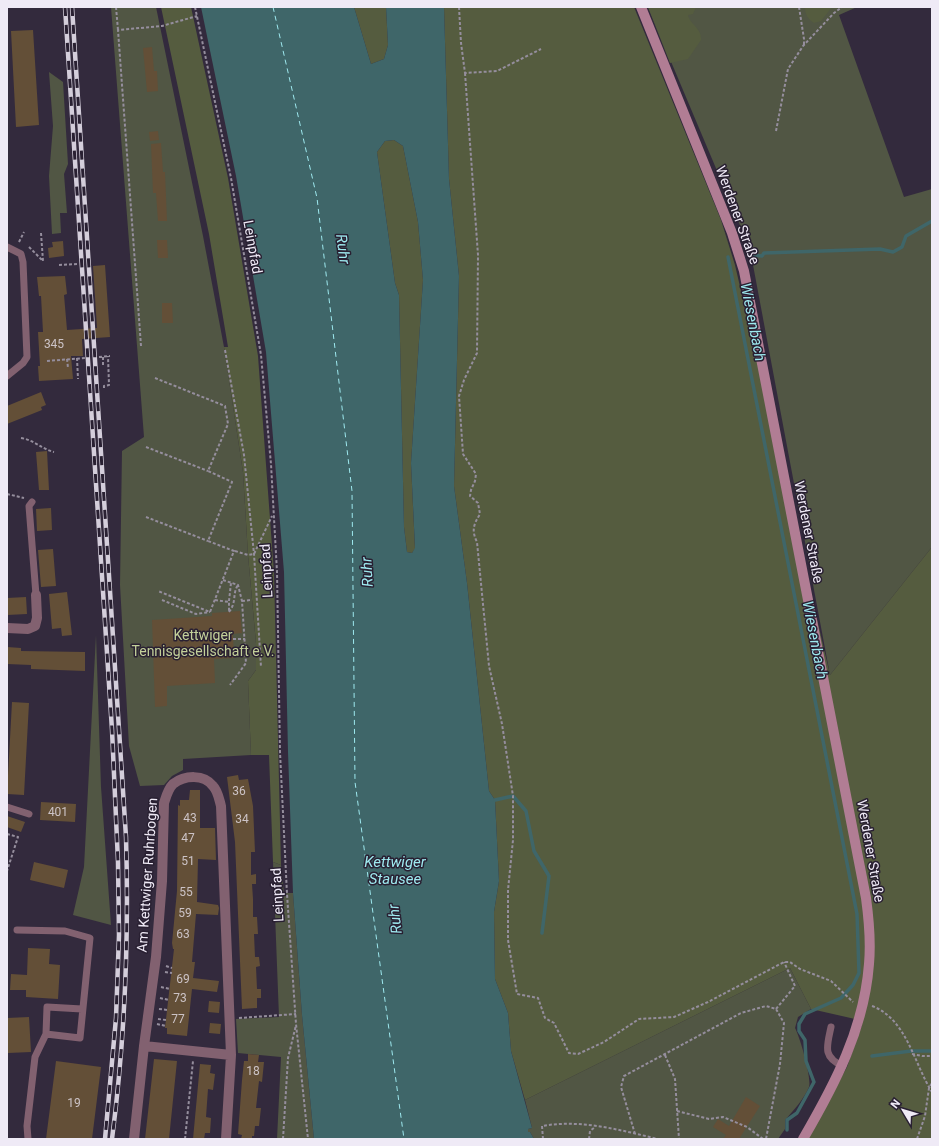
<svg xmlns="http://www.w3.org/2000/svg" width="939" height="1146" font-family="Roboto,sans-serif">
<rect width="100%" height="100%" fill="#332a3d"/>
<path fill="#515644" d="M111 7H156L203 236 224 347 243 472 248 555 256 643V670L248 681 251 755 183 759V770L172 776 164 785 140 786 129 746 120 585 122 451 144 437Z
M648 7H857L839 15 904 197 932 189V547L830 675 750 249Z
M49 72 63 82 68 164 64 174 67 213H60L61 233 52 234 49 176 53 126Z
M96 635 101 787 111 925 73 915 84 867Z
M273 862 281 865 284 893H293L302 1015 314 1139H277L281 1057 238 1053 236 1019 279 1017Z
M790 968 811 1009 798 1017 795 1028C800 1037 812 1079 809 1087 804 1099 794 1110 785 1120V1129L778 1139H534L530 1132 528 1133V1129L532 1128 525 1100Z"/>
<path fill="#555c3f" d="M161 7H191L228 178 258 356 274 573 281 865 273 862 269 755H251L248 681 256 670V643L248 555 243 472 224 347H228L209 234Z
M354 7H386L388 45 384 59 371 64Z
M444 7H634L721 220 735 265 830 675 932 547V1139H807L847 1067 862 1025 855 1019 811 1009 790 968 525 1100 511 1051 508 1013 495 979 494 912 499 881 495 800 489 791 467 583 454 486 459 276 449 179Z
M648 7H696L693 14 688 15C690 25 702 28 701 40L688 59 670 63Z
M805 7H832L821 21 814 23C808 19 805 15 805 7Z
M394 140 403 146 418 222 423 280 411 463 415 549 412 553 407 552 404 527 399 295 395 283 377 152 385 141Z"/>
<path fill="#3f6669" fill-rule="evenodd" d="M201 7H354L371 64 384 59 388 45 386 7H444L449 179 459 276 454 486 467 583 489 791 495 800 499 881 494 912 495 979 508 1013 511 1051 532 1128 528 1129V1132H530L534 1139H314L302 1015 293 893 288 752 284 572 266 352 236 176ZM394 140 403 146 418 222 423 280 411 463 415 548 412 553 407 552 404 527 399 295 395 283 377 152 385 141Z"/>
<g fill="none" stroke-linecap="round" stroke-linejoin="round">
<path stroke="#3f6669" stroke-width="3.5" d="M749 252 754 251 752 255 762 256 764 253 880 249 893 252 902 247 906 236 932 221
M728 257 857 914 859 973 853 985 841 998 805 1014 799 1024V1031L805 1040 806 1061 814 1082 797 1113 787 1120V1130
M495 800 513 796 526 811 534 851 549 876 542 933
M872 1056 911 1051H932"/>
<path stroke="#9ee9ef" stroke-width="1" stroke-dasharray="5 4" stroke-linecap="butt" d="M273 7 317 198 352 491 355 782 404 1139"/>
</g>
<path fill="#634f37" d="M33 30 39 125 16 127 11 31Z
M152 47 154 71H157L158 91 147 92 143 48Z
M158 131 159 140 150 141 149 132Z
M161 143 163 172H165L167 221H158L156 193H153L151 144Z
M157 240H167L168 258H158Z
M63 241 64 256 49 258 48 248 53 247 52 242Z
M105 265 110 337 82 339 83 356H71L73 379 39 381 38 366H40L38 332H43L41 296H39L37 277 65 276 67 294 64 295 67 330 97 328 93 266Z
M162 303H172L173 323H162Z
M41 392 46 405 41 407 42 410 7 424V406Z
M47 451 49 490H39L36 452Z
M51 508 52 530 37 531 36 509Z
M53 549 56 586 41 587 38 550Z
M67 592 72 635 62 636 61 628 52 629 49 594Z
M26 597 27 614 7 615V598Z
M240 611 242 633 233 634 234 658 214 659 215 683 167 686V706L155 707 152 620 212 616V613Z
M7 647 21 648V651L85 652V671L31 669V665L7 664Z
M12 702 29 703 24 795 7 794Z
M238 775 239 780 248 779 253 806 255 852H251V875L256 874V884H252L253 899V917H257L258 934H254L255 957H259L260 966 256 967 257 989H261V998H257V1008L242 1009 235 842 227 777Z
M190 790H200V828H215L216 860 198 859 197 902 218 905 219 908 218 915 196 914 192 962H195L193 978 219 981 217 992 192 989 187 1036 167 1034V1028H165L174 949H173L172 943 177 891 178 805 180 806V800H189Z
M41 802 76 804 75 822 40 820Z
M7 816 25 822 21 832 7 827Z
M34 862 68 870 64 888 30 880Z
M28 948 50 949 49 964 60 965 58 999 26 997V990H10L11 974 27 975Z
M209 1001 220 1002 219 1013 208 1012Z
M29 1017 31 1052 8 1053 7 1018Z
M210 1023 221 1024 220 1034 209 1033Z
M248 1054 259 1055 258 1062H264L262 1082 259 1081 256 1108H261L259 1126H255L254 1136H252V1139H241L242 1135 238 1134 242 1080 244 1061H248Z
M154 1059 177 1061 169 1139H145Z
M56 1061 101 1067 92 1139H46Z
M200 1064 211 1065 210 1073 215 1074 213 1090 208 1089 206 1117 211 1118 210 1133H205L204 1139H193Z
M746 1097 760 1106 739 1139H723L726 1135 713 1127 718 1119 729 1126Z"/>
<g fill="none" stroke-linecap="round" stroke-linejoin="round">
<path stroke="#958e9d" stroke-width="2" stroke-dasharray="3 2" stroke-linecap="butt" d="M116 7 118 30
M195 7 231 178 261 355 271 464 277 572 280 752 287 894 296 1024 308 1139
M459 7 461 43 465 73 497 71 541 49
M799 7 804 39V45
M465 73 478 255 477 353 464 380 459 396 463 454 476 474 475 481 471 490 470 496 478 503 480 514C474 524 471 530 477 542L489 666 502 724 513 796V840L508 890V940L517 994 538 998 545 1018 554 1023 569 1053 578 1054 604 1042 639 1019 674 1017 708 1002 784 962H790L800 969 831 981 853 1002
M776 131 788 69 803 46 834 13 842 7
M41 233 43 261
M19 242 24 232
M29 247 42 260
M59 265 79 264
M141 346 118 30 162 26 197 16
M225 350 244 455 254 554 261 667
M99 357 110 356
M103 357V365
M77 358 78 379
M67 359 68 368
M47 361 85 358
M155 378 225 406 228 424 208 471 232 482 208 541 234 551 210 612 158 591
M104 388V386L109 385 108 356
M21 438C34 440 42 449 54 452
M146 447 208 471
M7 494 24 498
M146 517 208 541
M235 551 248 555 254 554 272 516
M223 580 238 585 242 601 246 663 230 685
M162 600 196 614 210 612
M215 600 229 602V611
M229 601 231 583
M242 601 251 600
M229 612C237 602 232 594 238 585
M233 639H245
M7 834 18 837 7 871
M166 966 172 968
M165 972 172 973
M161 987 170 989
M160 998 169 1000
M872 1006C907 1019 914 1064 932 1092
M159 1009 168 1010
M776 1009 795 986 784 962
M239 1018 296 1014
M158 1019 166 1020
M157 1024 166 1026
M912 1054 922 1056H932
M665 1055 675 1079 679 1139
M677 1111 709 1119 723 1117 747 1127 763 1139
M635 1134 621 1087 624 1076 741 1013 766 1006 776 1009 784 1023 780 1064 766 1139
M185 1139 193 1061
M283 1139 288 1058 296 1025
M543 1139 542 1126C581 1119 620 1130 658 1139
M589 1139 590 1131 595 1127
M917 1139 925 1116 929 1088 932 1083"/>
<path stroke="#826170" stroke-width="7" d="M7 247 21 254 23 262 27 357 23 363 7 376
M32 502 29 506 36 595
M7 807 29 814
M17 930 65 931 90 938 80 1038 46 1034 35 1057 27 1126 28 1139
M831 1027C827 1046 822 1057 843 1066
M46 1034 47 1007 82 1009"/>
<path stroke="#826170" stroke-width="10" d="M7 628 28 629 35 626 37 618 36 595
M144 1046 231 1055
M134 1139 144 1046 156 957 162 881 164 803C166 797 168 789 173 784 185 775 204 774 213 786 218 791 219 799 221 806L231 1055 226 1139"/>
<path stroke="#b17d94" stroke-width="10" d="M641 7 732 233 744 271 866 898C869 920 871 942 869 964 864 1029 835 1084 803 1139"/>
<g stroke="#d4cedb" stroke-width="4.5">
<path id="rail" d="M65 7 112 730 118 862 119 935 116 1018 105 1139
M72 7 126 837C129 938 125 1039 112 1139"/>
</g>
<use href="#rail" stroke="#292032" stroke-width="3" stroke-dasharray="9" stroke-linecap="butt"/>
</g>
<g text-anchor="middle" stroke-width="3" stroke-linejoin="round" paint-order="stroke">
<g font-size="12" fill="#ccc3c6">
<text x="54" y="348">345</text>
<text x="239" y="795">36</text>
<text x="58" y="816">401</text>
<text x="190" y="822">43</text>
<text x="242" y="823">34</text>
<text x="188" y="842">47</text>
<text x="188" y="865">51</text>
<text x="186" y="896">55</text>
<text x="185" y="917">59</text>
<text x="183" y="938">63</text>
<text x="183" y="983">69</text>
<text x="180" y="1002">73</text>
<text x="178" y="1023">77</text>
<text x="253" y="1075">18</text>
<text x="74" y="1107">19</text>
</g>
<g font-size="14" fill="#efeaf6" stroke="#292032">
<text transform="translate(738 215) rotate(70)" y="5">Werdener Straße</text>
<text transform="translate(253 247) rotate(80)" y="5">Leinpfad</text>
<text transform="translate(809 532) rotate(79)" y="5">Werdener Straße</text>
<text transform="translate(266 571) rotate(-93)" y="5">Leinpfad</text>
<text transform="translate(871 851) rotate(80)" y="5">Werdener Straße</text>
<text transform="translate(147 875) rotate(-86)" y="5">Am Kettwiger Ruhrbogen</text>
<text transform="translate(277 895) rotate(-93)" y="5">Leinpfad</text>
</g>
<g font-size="14" fill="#c3d09a" stroke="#292032">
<text x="203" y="640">Kettwiger<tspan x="203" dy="16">Tennisgesellschaft e.V.</tspan></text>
</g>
<g font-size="15" font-style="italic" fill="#9ee9ef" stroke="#292032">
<text transform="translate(343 249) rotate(82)" y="5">Ruhr</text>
<text transform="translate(753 322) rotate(79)" y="5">Wiesenbach</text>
<text transform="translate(367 572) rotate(-93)" y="5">Ruhr</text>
<text transform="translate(815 640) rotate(79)" y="5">Wiesenbach</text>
<text x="395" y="867">Kettwiger<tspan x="395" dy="17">Stausee</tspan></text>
<text transform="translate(395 919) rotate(-97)" y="5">Ruhr</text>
</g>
</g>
<rect width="939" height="1146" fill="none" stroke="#efeaf6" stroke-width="16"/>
<g transform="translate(903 1110) rotate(308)" stroke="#292032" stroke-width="3" paint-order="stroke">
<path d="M0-3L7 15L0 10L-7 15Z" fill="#efeaf6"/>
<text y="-6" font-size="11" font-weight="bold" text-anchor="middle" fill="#efeaf6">N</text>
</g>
</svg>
